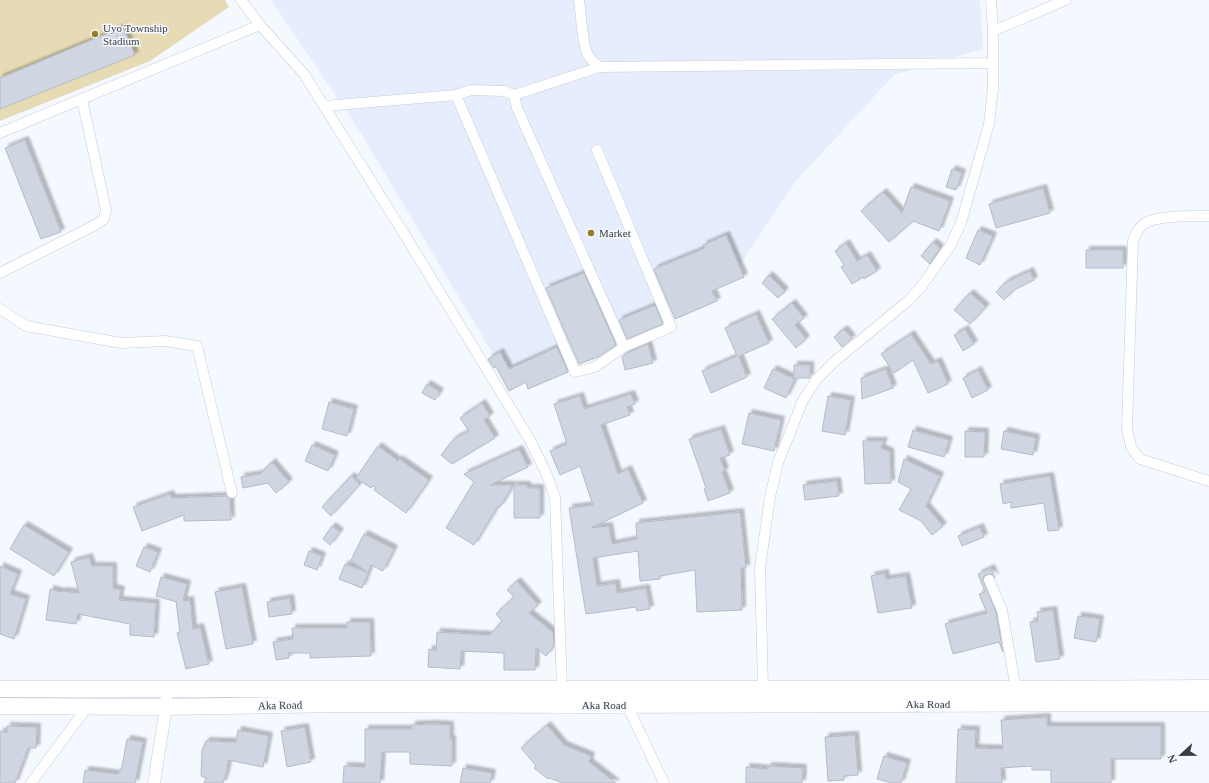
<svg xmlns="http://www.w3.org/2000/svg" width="1209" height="783" font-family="'Times New Roman',serif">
<defs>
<filter id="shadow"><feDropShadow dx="3.5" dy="-3.5" stdDeviation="1" flood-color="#0004"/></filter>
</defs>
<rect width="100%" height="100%" fill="#f4f8ff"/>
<path fill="#e6eefd" d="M271 0H980L983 49 894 75 796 181 726 285 511 384 359 130Z"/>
<path fill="#e6dbb5" d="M0 0H225L229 7 150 61 0 121Z"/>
<path fill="#cfd6e2" stroke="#b4bbc6" filter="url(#shadow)" d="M123 27 135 55 0 109V78Z
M25 140 61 232 41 239 5 148Z
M952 169 962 173 956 190 946 187Z
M911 187 950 201 939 231 913 221 889 242 861 211 883 192 902 213Z
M1043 188 1050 213 996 228 989 204Z
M978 230 993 236 980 265 966 258Z
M726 235 744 277 712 291 717 301 675 319 654 269 705 248 703 245Z
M933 242 940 248 930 264 921 256Z
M846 243 857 261 867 255 877 271 864 279 863 277 852 284 841 267 844 265 835 251Z
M1086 250H1123V268H1086Z
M1030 271 1034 280 1014 290 1004 300 996 292 1006 282Z
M584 273 616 345 598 357 579 364 546 288Z
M769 275 785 291 778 298 762 283Z
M970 293 986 307 970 324 954 310Z
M792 303 804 318 795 325 806 339 796 348 772 319Z
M655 305 663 324 627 339 619 320Z
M756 314 769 343 739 356 747 377 711 393 702 371 737 356 725 328Z
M844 329 852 338 842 347 834 337Z
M965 329 974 344 963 351 954 335Z
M911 334 931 364 938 361 948 384 928 393 913 360 894 373 881 354Z
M648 344 653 363 625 370 622 357 627 353Z
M557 347 568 372 528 389 526 382 509 391 496 367 494 368 488 359 500 352 509 369Z
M794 365H810V378H794Z
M773 369 795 379 786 398 764 388Z
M886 369 893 388 862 399 861 378Z
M978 370 988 390 972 398 963 378Z
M427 384 440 392 435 400 422 393Z
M631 394 635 404 627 407 630 415 601 425 618 474 628 469 643 503 591 528 609 526 612 544 637 539 636 523 740 512 746 568H741L742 610 697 612 695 570 660 576V579L640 581 638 551 593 558 597 586 616 583 617 593 646 588 650 609 637 611 636 607 586 614 569 508 593 505 580 466 560 475 550 451 567 444 554 404 580 396 584 409Z
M828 396 851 400 845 435 822 431Z
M329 402 354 409 347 436 322 429Z
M482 403 490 416 484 420 495 438 452 464 441 455 454 439 469 431 460 418Z
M749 413 781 420 774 451 742 444Z
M721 429 730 455 720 458 725 471 722 472 730 493 708 501 704 489 706 488 689 439Z
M913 430 949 440 944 457 908 447Z
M965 431 985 432 984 457H965Z
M1004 431 1036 438 1033 455 1001 449Z
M863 441H884L881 448 890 452 891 483 865 484Z
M312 445 335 455 328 471 305 461Z
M378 446 398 461 399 459 429 480 406 513 374 490 375 487 373 486 371 488 356 478Z
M519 449 528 467 490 485H513L500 507 498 506 474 545 446 528 474 482 464 474Z
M904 459 940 476 926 506 943 526 932 535 921 521 899 510 911 489 898 482Z
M272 462 289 482 276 493 268 483 243 488 241 477 260 474Z
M351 476 360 484 331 516 322 507Z
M1050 476 1059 530 1048 531 1044 503 1011 508V502L1003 504 1000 484Z
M837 481 839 496 805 500 803 485Z
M514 485H527V488H540V518H514Z
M170 494 172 498 226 496 230 499 231 520 184 521V515L142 531 133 507Z
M24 525 69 552 54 576 10 549Z
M332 526 340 532 330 545 323 539Z
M980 527 984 537 962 546 958 536Z
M364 534 394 549 383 571 371 565 362 588 339 579 345 564 367 572 351 560Z
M144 547 158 552 150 572 136 566Z
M309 551 322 556 317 570 304 565Z
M89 557 92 566H113V588L121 590 119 600 156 603 154 637 130 635V624L78 614 76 624 46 620 50 589 61 592 62 591 79 593 71 562Z
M0 566 18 574 10 594 26 599 14 639 0 634Z
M991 568 995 578 993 575 989 574 984 576 983 580 996 612 1003 652 999 642 953 654 945 624 987 613 979 594 985 592 978 574Z
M885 573 886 579 906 576 912 608 878 613 871 576Z
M161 577 187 584 183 601 190 600 193 629 200 627 209 664 186 669 177 633 180 632 176 602H177L156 596Z
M517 581 538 605 529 613 553 632 554 646 546 656 536 648 535 670H504V653L461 651 460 669 428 667 429 649 436 650 437 632 470 634 490 635 502 621 496 614 514 597 507 590Z
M242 587 253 644 226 649 215 592Z
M290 598 292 614 269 617 267 602Z
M1053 610 1060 659 1036 662 1030 622 1038 621 1037 612Z
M1078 616 1100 619 1096 642 1074 638Z
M347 622H370L371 656 310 658V653H288L289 658 276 660 273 642 293 639 292 628H347Z
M1047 717V726H1161V759H1111V783H1051V770H1032V766L1001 768 1002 783H956L958 729 976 730 975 748 1003 749 1001 720Z
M433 724 450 725V739H452V766L410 764V752H382L380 783H343L344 766 365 767V729H412V725Z
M547 725 564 745 591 756 589 762 616 783H563L549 778 548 779 534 768 536 766 521 748Z
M7 726 37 727 36 748H28L15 783H0V731L7 733Z
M305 727 311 762 287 767 281 731Z
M238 730 269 736 263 767 228 760 227 770 223 783H204L206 778 201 776 202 750 206 741 236 742Z
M855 735 858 775 844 776V780L828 781 825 737Z
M127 739 143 742 135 783H83L85 770 118 774 122 767Z
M884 756 907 763 901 783H892L877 779Z
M768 766 803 768 802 783H746V767L768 769Z
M463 768 492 773 490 783H460Z"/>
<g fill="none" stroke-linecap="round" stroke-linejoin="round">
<g stroke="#c5cbd7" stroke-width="11">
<path id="minor" d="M241 0 260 25 304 74 406 237 530 440 547 475 555 497 562 688
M579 0C581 14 582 41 587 53 590 59 594 63 600 67L993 63
M993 31 1066 0
M456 95 575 372 595 367 624 347 671 327 597 150
M514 95 517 108 624 347
M324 106 456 95 471 90 504 91 514 95 600 67
M0 133 260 25
M1209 216C1192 216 1159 215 1145 223 1138 227 1136 234 1133 241L1127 428 1131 447 1140 459 1209 481
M0 273 97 224 104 219 106 210 82 99
M0 309 26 326 121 343 165 341 197 346 232 493
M989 580 1002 610 1016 689
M763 688 760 568 770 497 778 463 803 400 817 379 835 361 908 301 921 287 950 246 961 223 989 124 993 88V31L991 0
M627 705 664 783
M31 783 88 706"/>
</g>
<g stroke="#c5cbd7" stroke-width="13">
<path id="tertiary" d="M154 783 166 707 167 689"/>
</g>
<g stroke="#c5cbd7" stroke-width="17">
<path id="primary" d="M0 689H1016L1209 688
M0 706 166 707 342 704 588 705 1209 703"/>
</g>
<use href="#minor" stroke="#fff" stroke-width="10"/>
<use href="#tertiary" stroke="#fff" stroke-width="12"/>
<use href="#primary" stroke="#fff" stroke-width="16"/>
</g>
<g fill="#967e25" stroke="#f4f8ff" stroke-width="1.5">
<circle cx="95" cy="34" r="4"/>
<circle cx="591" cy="233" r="4"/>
</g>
<g text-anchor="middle" stroke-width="3" stroke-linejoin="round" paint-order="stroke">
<g font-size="11" fill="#3a3d42" stroke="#f4f8ff" text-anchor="start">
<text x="103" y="32">Uyo Township<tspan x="103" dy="13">Stadium</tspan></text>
<text x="599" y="237">Market</text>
</g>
<g font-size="11" fill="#3a3d42" stroke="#f4f8ff">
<text x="928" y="708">Aka Road</text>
<text transform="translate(280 705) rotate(-1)" y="4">Aka Road</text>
<text x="604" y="709">Aka Road</text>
</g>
</g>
<g transform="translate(1181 755) rotate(248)" stroke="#f4f8ff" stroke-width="3" paint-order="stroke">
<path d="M0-3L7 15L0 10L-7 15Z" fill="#3a3d42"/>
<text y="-6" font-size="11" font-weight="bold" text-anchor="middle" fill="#3a3d42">N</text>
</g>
</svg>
